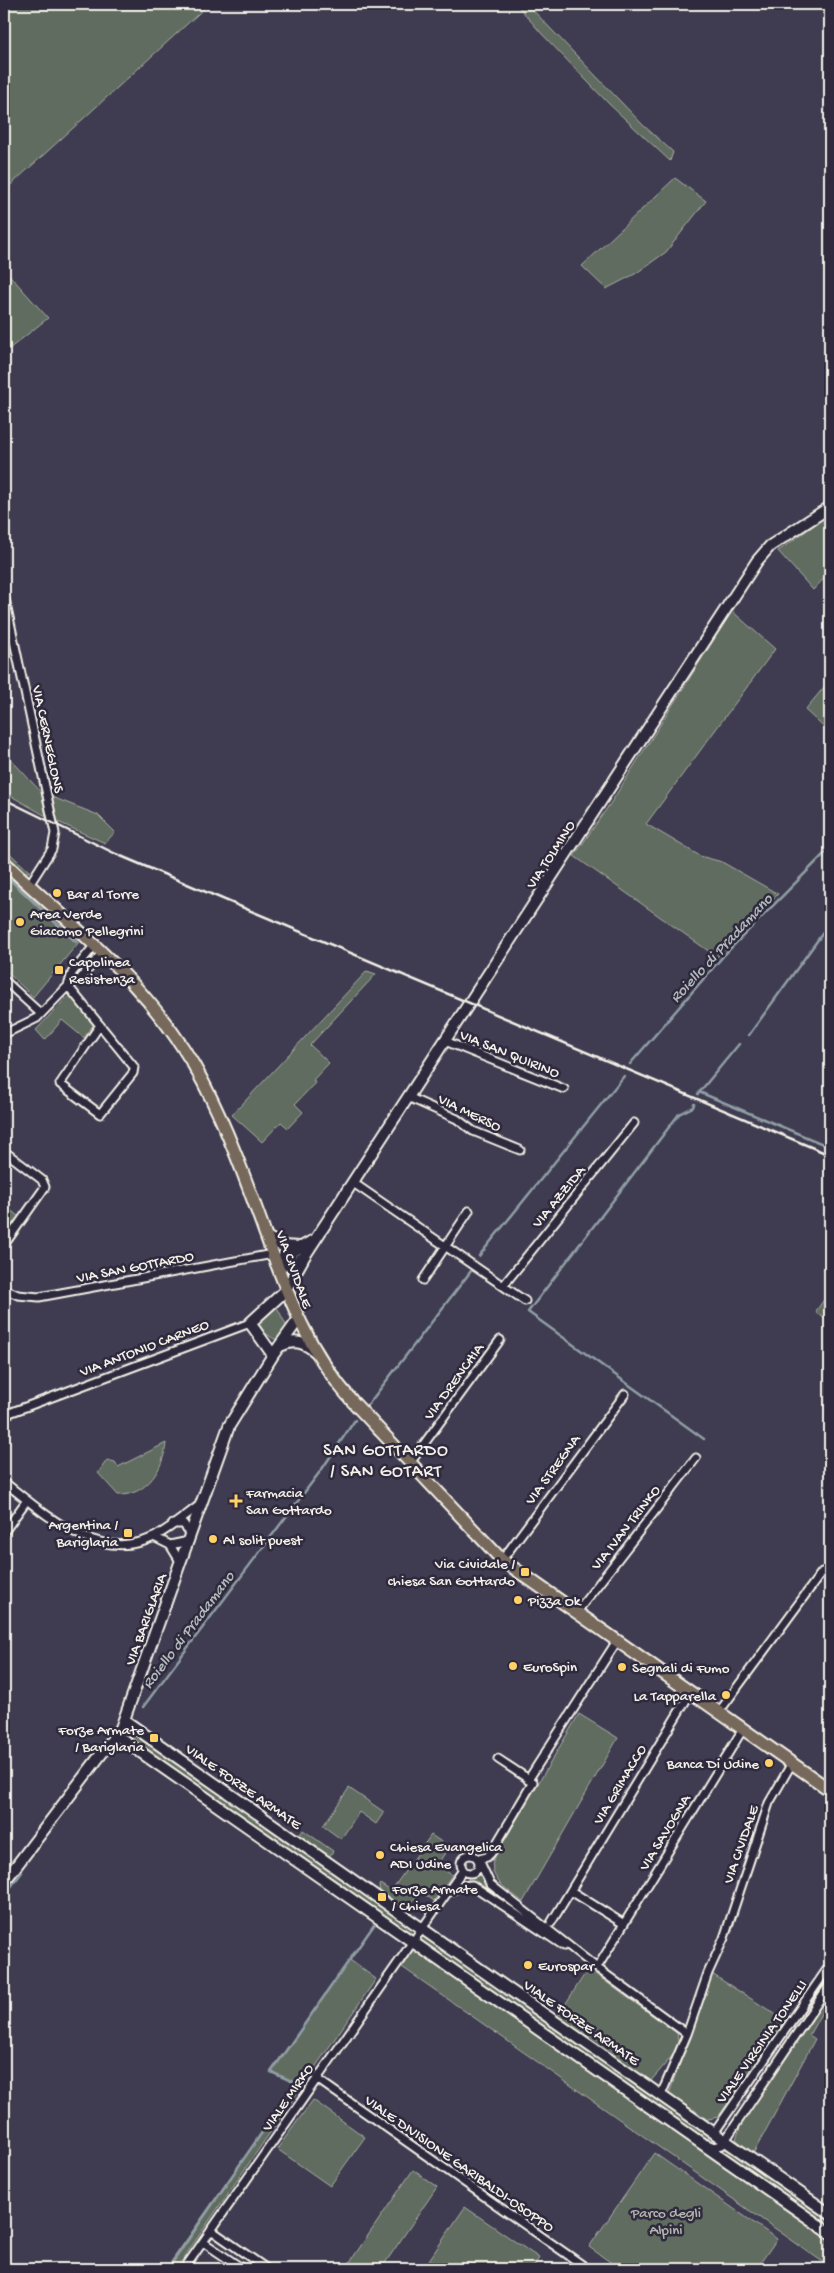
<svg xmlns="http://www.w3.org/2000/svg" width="834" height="2273" font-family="'Gochi Hand',sans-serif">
<rect width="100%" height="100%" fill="#3f3c51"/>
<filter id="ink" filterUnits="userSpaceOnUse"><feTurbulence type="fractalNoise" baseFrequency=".02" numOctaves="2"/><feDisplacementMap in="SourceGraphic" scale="10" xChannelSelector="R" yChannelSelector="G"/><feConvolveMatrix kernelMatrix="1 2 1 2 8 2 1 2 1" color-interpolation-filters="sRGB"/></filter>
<g filter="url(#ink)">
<path fill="#616c60" stroke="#aaaea4" d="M4 4H209L4 191Z
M516 4H527L643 125 673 152 670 161 609 104 542 34Z
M675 178 706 201 666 252 635 274 606 289 582 266Z
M4 269 48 318 4 353Z
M830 514V572L813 590 778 551Z
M732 611 775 649 646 824 700 856 722 862 778 894 717 957 574 856 612 801Z
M830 680V733L805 710Z
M4 752 41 792 46 816 4 792Z
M52 797 98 815 115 832 105 843 58 822Z
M4 848 30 872H23L4 855Z
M4 872 79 942 33 997 4 969Z
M367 971 376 974 310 1045 329 1063 313 1080 315 1083 295 1104 303 1112 288 1128 281 1122 262 1142 232 1115Z
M70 994 94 1024 84 1038 62 1020 45 1040 36 1030Z
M4 1205 23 1220 10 1238 4 1234Z
M830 1291V1316L828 1318 817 1314 816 1311Z
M277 1307 288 1329 280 1338 274 1339 265 1333 258 1322Z
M166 1443C164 1468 147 1496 118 1495L98 1473 107 1460 115 1462 118 1467Z
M579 1714 618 1738 523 1902C509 1890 489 1881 493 1860Z
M130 1730 413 1928 409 1934 126 1736Z
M349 1788 384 1812 376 1824 359 1812 341 1839 323 1826Z
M303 1830 333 1851 329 1857 299 1836Z
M431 1835 449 1847 437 1865 452 1875 434 1901 420 1891 406 1911 380 1893 379 1886 380 1884 391 1891Z
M479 1874 485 1883 500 1896 498 1899 468 1882V1878Z
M422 1936 710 2136 707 2141 419 1940Z
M414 1949 830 2240V2267L402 1967Z
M350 1960 376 1979 176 2269H166L296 2083 272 2072Z
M588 1969 677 2033 679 2048 650 2082 557 2017Z
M712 1974 786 2021 718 2117 704 2120 669 2094Z
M830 1993V1998L809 2035 815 2039 753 2154 736 2139 740 2128 738 2126Z
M313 2100 365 2137 330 2186 277 2149Z
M725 2146 830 2220V2228L721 2152Z
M654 2153 777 2239 756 2269H620L589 2247Z
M413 2170 437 2187 381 2269H345Z
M465 2207 539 2258 532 2269H423Z"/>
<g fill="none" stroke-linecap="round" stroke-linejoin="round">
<path stroke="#919fa5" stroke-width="2.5" d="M4 874 76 942
M749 1035 830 923
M630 1064 725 954 830 848
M699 1092 830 1147
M698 1094 739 1044
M694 1104 693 1107 679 1114 528 1312 704 1439
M479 1256 624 1076
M367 1406 471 1271
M143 1707 322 1469 355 1420
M4 1896 22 1872
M389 1899 409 1912
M693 2110 705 2119
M758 2157 830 2208
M168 2269 296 2083 271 2072 374 1925"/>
<g stroke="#f4f1e8" stroke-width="11">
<path id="street" d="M4 594 55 833 52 849 29 885
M4 980 41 1014
M68 986 134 1067 133 1073 100 1114 60 1084 100 1025
M68 986 72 973 94 946
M4 1034 37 1018 68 986 80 979 102 953
M445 1041 564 1089
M408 1097 457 1119 473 1131 520 1150
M4 1151 42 1180 45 1187 4 1245
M352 1182 525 1301
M423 1280 469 1211
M503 1286 634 1123
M4 1289 18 1295 39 1297 273 1254
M4 1415 250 1323
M410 1463 500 1340
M4 1482C45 1514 98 1564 154 1537 171 1528 186 1515 201 1504
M4 1532 27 1500
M154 1537 170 1545 181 1563
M170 1545 189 1541V1534L184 1524H173
M502 1560 625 1394
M576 1613 696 1458
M719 1712 822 1572
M528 1780 617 1641
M461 1864a9 9 0 1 1 18 0a9 9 0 1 1-18 0Z
M479 1859 487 1857 491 1853 533 1782 498 1759
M480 1862 490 1884 597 1968 687 2034 661 2095
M571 1891 624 1924
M449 1892 461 1886 472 1885 564 1946
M551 1923 691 1692
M600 1963 743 1729
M687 2034 708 1973 724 1938 769 1803 792 1763
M317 2079 588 2269
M714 2133 830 1965
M707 2144 714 2147 722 2145 830 1984
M211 2230 267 2269
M203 2242 243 2269
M184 2269 463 1870"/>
</g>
<g stroke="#f4f1e8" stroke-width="14">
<path id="secondary" d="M267 1237 282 1246 300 1247
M276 1264 290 1265 304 1257 757 561 770 546 830 507
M276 1264 285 1256 312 1241
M280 1346C294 1339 304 1342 316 1352
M273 1355 250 1323 285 1291 303 1259
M124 1720 830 2214
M116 1735 830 2233
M4 1882 121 1728 229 1426 273 1355 298 1320"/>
</g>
<g stroke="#f4f1e8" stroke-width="15">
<path id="primary" d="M4 862C76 929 157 992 203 1082 228 1130 247 1183 265 1233 288 1296 308 1352 354 1403L502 1560 830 1790"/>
</g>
<use href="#street" stroke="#2f2a3d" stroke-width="7"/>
<use href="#secondary" stroke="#2f2a3d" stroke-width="10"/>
<use href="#primary" stroke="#76695c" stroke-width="11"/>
<path stroke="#f4f1e8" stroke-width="2.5" d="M4 799 116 854 830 1155"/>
</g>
</g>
<g fill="#ffd166" stroke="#2f2a3d" stroke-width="2">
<circle cx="57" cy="893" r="5"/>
<circle cx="20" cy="922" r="5"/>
<rect x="54" y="965" width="10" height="10" rx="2.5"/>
<path d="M233.5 1493.5h5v5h5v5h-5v5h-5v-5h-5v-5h5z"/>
<rect x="123" y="1528" width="10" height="10" rx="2.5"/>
<circle cx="213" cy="1539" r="5"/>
<rect x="520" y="1567" width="10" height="10" rx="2.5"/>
<circle cx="518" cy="1600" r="5"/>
<circle cx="513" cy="1666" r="5"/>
<circle cx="622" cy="1667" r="5"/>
<circle cx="726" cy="1695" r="5"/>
<rect x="149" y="1733" width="10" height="10" rx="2.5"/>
<circle cx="769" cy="1763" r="5"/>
<circle cx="380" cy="1855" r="5"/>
<rect x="377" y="1892" width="10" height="10" rx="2.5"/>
<circle cx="528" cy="1965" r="5"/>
</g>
<g text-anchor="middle" stroke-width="5" stroke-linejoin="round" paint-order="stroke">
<g font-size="15" fill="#f4f1e8" stroke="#2f2a3d">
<text transform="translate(49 739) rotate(78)" y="5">VIA CERNEGLONS</text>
<text transform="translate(550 854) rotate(-57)" y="5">VIA TOLMINO</text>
<text transform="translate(510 1053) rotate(22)" y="5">VIA SAN QUIRINO</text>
<text transform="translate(470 1112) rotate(26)" y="5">VIA MERSO</text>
<text transform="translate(558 1196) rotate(-51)" y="5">VIA AZZIDA</text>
<text transform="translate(135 1266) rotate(-11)" y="5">VIA SAN GOTTARDO</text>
<text transform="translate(295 1269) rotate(70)" y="5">VIA CIVIDALE</text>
<text transform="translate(144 1347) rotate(-21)" y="5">VIA ANTONIO CARNEO</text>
<text transform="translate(453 1381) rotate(-54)" y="5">VIA DRENCHIA</text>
<text transform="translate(552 1469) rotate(-54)" y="5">VIA STREGNA</text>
<text transform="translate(625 1527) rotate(-52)" y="5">VIA IVAN TRINKO</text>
<text transform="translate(145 1619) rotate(-70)" y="5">VIA BARIGLARIA</text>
<text transform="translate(619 1784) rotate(-59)" y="5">VIA GRIMACCO</text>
<text transform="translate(244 1786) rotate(35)" y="5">VIALE FORZE ARMATE</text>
<text transform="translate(664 1832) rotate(-59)" y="5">VIA SAVOGNA</text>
<text transform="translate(740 1844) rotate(-71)" y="5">VIA CIVIDALE</text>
<text transform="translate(582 2022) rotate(35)" y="5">VIALE FORZE ARMATE</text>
<text transform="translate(761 2041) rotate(-55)" y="5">VIALE VIRGINIA TONELLI</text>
<text transform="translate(287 2097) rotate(-55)" y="5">VIALE MIRKO</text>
<text transform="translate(460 2163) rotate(35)" y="5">VIALE DIVISIONE GARIBALDI-OSOPPO</text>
</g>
<g font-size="15" fill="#f4f1e8" stroke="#2f2a3d" text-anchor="start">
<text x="67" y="898">Bar al Torre</text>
<text x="30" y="918">Area Verde<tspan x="30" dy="17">Giacomo Pellegrini</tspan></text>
<text x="69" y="966">Capolinea<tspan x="69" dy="17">Resistenza</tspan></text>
<text x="246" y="1497">Farmacia<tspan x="246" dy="17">San Gottardo</tspan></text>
<text x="118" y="1529" text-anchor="end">Argentina /<tspan x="118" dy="17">Bariglaria</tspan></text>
<text x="223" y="1544">Al solit puest</text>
<text x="515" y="1568" text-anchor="end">Via Cividale /<tspan x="515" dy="17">chiesa San Gottardo</tspan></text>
<text x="528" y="1605">Pizza Ok</text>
<text x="523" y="1671">EuroSpin</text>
<text x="632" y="1672">Segnali di Fumo</text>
<text x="716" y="1700" text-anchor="end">La Tapparella</text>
<text x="144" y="1734" text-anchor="end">Forze Armate<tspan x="144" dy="17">/ Bariglaria</tspan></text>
<text x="759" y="1768" text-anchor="end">Banca Di Udine</text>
<text x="390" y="1851">Chiesa Evangelica<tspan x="390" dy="17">ADI Udine</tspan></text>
<text x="392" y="1893">Forze Armate<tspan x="392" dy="17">/ Chiesa</tspan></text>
<text x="538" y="1970">Eurospar</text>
</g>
<g font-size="15" fill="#b2b5ab" stroke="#2f2a3d">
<text x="666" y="2217">Parco degli<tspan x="666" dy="17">Alpini</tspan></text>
</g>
<g font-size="16" font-style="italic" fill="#b2babc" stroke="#2f2a3d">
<text transform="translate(720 947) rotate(-47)" y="6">Roiello di Pradamano</text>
<text transform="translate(187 1629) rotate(-53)" y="6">Roiello di Pradamano</text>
</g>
<g font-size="18" letter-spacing="1" fill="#f4f1e8" stroke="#2f2a3d">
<text x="386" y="1455">SAN GOTTARDO<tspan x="386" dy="21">/ SAN GOTART</tspan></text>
</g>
</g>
<rect width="834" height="2273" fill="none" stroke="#2f2a3d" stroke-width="20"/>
<rect x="10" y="10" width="814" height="2253" fill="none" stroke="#f4f1e8" stroke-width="2" filter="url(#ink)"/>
</svg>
